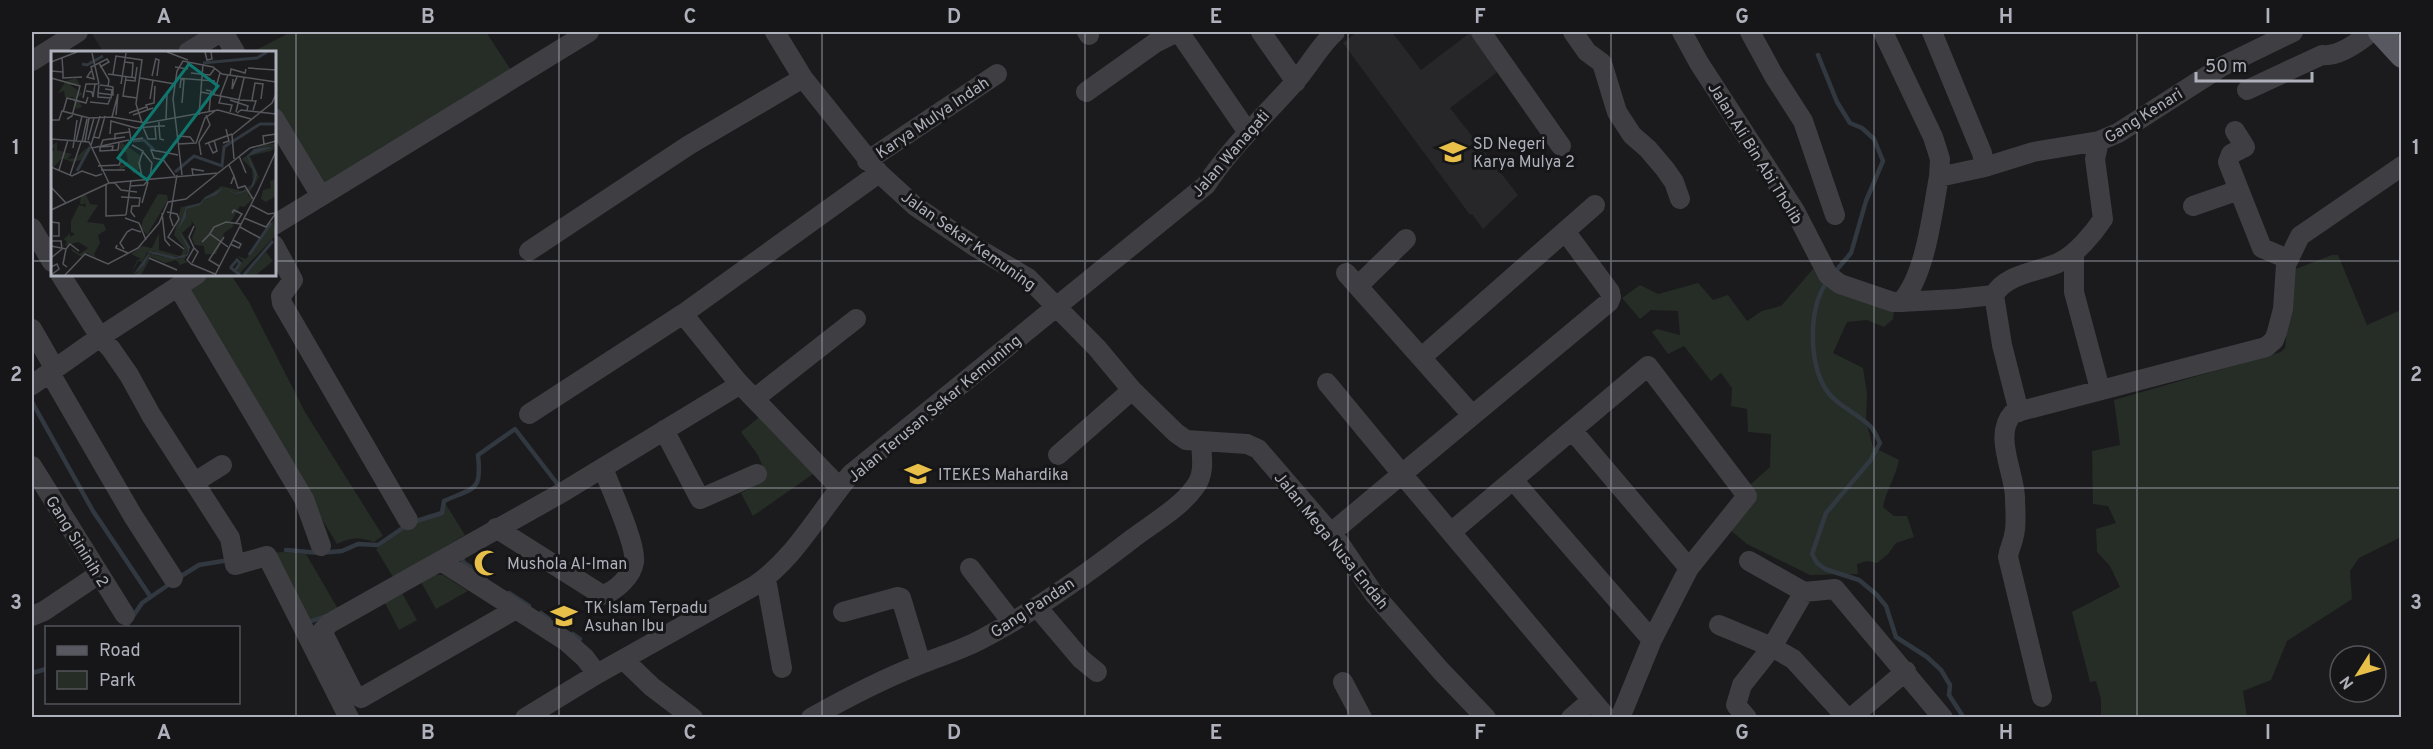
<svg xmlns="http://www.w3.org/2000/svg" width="2433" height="749" font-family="Overpass,sans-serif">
<rect width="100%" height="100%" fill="#1b1b1d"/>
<path fill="#27272a" d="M91 32H209L172 52H103Z
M1357 32H1392L1421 70 1471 32 1500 70 1450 108 1518 195 1483 229 1472 214 1470 215 1343 43Z"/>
<path fill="#252d26" d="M291 32H486L511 70 322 189 275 108 274 52H252Z
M2332 255H2338L2367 325 2401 310V537L2359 558 2350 571 2352 599 2287 641 2271 680 2243 691 2247 717H2101V699L2096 681 2090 682 2072 612 2120 587 2110 566 2097 552 2096 529 2116 523 2108 506 2093 504 2092 451 2120 445 2114 400 2281 352 2285 348 2293 270Z
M1813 269 1830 285 1894 311 1893 319 1884 327 1867 320 1847 322 1833 353 1863 368 1867 393 1866 421 1873 447 1899 460C1896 477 1886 490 1883 507L1894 516H1907L1914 537 1896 543 1888 554 1877 563 1867 561 1857 564 1858 574 1810 575 1747 544 1729 529 1750 485 1770 467 1771 434 1748 432 1747 409 1731 406 1732 388 1721 373 1711 381 1684 346 1668 354 1652 332 1657 329 1680 335 1678 311 1651 310 1640 319 1622 298 1640 285 1658 294 1698 283 1713 300 1728 295 1747 321 1762 311 1781 306Z
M207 275H231L249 302 305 412 383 536 374 542C360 537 351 537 337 544L183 289Z
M762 415 813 474 753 516 741 493 761 483C769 463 752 448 741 432Z
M445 503 465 535 393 577 376 549 410 525 443 513Z
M282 552 306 554 338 609 306 622 271 553Z
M433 574 443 575 468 591 436 609 421 582Z
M402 593 417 620 399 630 385 603Z"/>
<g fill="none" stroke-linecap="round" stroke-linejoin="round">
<path stroke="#313840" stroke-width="4.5" d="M1818 55 1837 102 1850 123 1862 128 1874 139 1883 161 1866 201 1851 253 1834 273
M1827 282C1808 308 1809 361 1825 388 1835 405 1858 413 1871 427 1875 431 1877 438 1880 443L1870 461 1826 513 1812 554 1817 563 1825 569 1859 580 1876 594 1886 606 1896 637 1927 657 1941 670 1950 685 1949 695 1964 718
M32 402 93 511 150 596
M286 550 320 553 342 551 358 544 378 545 410 523 442 513 444 501C475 487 482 492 478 455L515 429 559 486 557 488
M465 555 462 559 464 563 486 577
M178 578 199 565 229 560
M509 593 529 606
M541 613 549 619
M306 623 326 616
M125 628 142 603 171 583
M573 634 580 639
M32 673 46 669"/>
<path stroke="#3e3e43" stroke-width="20" d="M223 32 235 52
M775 32 803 78 879 173 915 206 977 248 1028 278 1097 348 1132 390 1176 433 1186 440 1247 444 1258 449 1340 544 1374 594 1441 671 1486 718
M1087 32 1089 35
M1179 32 1247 131
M1261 32 1296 82
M1481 32 1561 146
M1573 32 1587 52 1602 63 1617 112 1632 135 1648 149 1665 169 1674 182 1680 199
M1682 32 1699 63 1795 211 1828 275 1840 284 1893 302H1901C1926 275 1932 213 1939 177L1985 167 1982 153 1932 32
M1750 32 1774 76 1803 121 1835 215
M1883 32 1933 137 1940 159 1939 177
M188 52 221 32
M32 61 78 32
M2247 90 2322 55C2338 57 2359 42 2371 32
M1086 92 1155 43 1177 32
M274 118 321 196
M2235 131 2245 147 2231 154 2228 162 2239 190
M867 161 997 74
M1985 167 2033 152 2099 141
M2193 206 2239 190 2262 248 2288 259
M274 225 589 32
M32 228 52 262
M274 245 293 280 281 296 282 303 408 520
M529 251 689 145 803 78
M2074 254V292L2100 389
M1346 273 1472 415
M60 274 100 337 111 349 129 375 151 415 230 538 235 565 267 556 349 718
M1358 286 1406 239
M178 287 304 499 321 546
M1901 302 1956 299 1994 295
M683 314 879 173
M32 329 55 369
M1422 357 1595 205
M50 373 133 516 173 578
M1327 383 1402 474 1609 302 1611 297 1610 292 1565 231
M32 385 100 337 197 274
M754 399 856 319
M2019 412 2002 345 1994 295C2006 273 2040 272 2060 262 2076 254 2093 234 2103 219L2095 159 2099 141 2118 133 2221 67 2293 32
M529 414 683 314 738 382 840 488
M664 430 700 499 757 474
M1572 430 1689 568
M1058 455 1132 390
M32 466 125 615
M1513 480 1652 640
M195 482 222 465
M496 528 602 595C615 592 632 576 634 562 637 545 610 487 603 468
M1451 532 1648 366 1747 496 1689 568 1652 640 1620 718
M1330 534 1402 474 1607 718
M441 561 566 641 585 658 597 674
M1749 561 1804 592 1772 647 1793 659 1847 718
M970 568 1012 622
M766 579 782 668
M1804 592 1835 589 1943 718
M1037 607 1081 659 1097 672
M516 609 361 698 353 692 322 631 330 623 563 492 734 388
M843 612 898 597 901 598 921 664
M32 616 44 611 99 574
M1719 625 1772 647 1742 685 1736 705 1747 718
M624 660 652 687 693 718
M1343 682 1362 718
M2042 697 2008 557C2009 548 2013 543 2014 535 2017 524 2015 509 2015 497 2014 471 1993 435 2013 413L2266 347 2274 340 2277 332 2283 309 2286 265 2300 236 2402 166
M525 718 597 674 754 586C795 559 819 512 851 474L1206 185C1231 147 1264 117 1294 83 1309 67 1319 46 1335 32
M811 718C846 698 883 679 921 664 941 656 961 650 980 640 1034 612 1084 576 1132 539 1153 523 1180 508 1195 487 1205 474 1202 458 1201 443
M1571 718 1592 700
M1851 718 1906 671"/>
<path stroke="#585960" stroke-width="24" d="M2380 32 2402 56"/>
</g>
<path fill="none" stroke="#aeb1bb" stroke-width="1.5" stroke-opacity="0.55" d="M296 32V718M559 32V718M822 32V718M1085 32V718M1348 32V718M1611 32V718M1874 32V718M2137 32V718M32 261H52M274 261H2402M32 488H2402"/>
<defs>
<g id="school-bare" transform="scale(2.07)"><path d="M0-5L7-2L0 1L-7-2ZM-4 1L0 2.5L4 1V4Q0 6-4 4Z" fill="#e7bf49" stroke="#161618" stroke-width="2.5" paint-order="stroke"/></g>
<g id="university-bare" transform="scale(2.07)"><path d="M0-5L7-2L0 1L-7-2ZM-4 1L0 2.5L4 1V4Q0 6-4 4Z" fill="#e7bf49" stroke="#161618" stroke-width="2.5" paint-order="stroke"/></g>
<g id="mosque-bare" transform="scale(2.07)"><path d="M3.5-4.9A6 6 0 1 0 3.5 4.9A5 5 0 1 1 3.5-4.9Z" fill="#e7bf49" stroke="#161618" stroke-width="2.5" paint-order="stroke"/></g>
</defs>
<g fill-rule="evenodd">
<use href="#school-bare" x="1453" y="152"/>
<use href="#university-bare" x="918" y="474"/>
<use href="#mosque-bare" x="487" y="563"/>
<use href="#school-bare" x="564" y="616"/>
</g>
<g text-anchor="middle" stroke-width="6" stroke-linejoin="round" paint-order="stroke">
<g font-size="16" fill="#aeb1bb" stroke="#161618">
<text transform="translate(2143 115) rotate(-32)" y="6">Gang Kenari</text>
<text transform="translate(932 117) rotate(-34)" y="6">Karya Mulya Indah</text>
<text transform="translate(1230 153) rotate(-49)" y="6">Jalan Wanagati</text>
<text transform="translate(1756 153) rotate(58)" y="6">Jalan Ali Bin Abi Tholib</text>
<text transform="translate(969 240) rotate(35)" y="6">Jalan Sekar Kemuning</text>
<text transform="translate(934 408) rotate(-40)" y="6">Jalan Terusan Sekar Kemuning</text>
<text transform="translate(1332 540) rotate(51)" y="6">Jalan Mega Nusa Endah</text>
<text transform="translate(78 541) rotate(58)" y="6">Gang Sininih 2</text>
<text transform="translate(1032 607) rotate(-33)" y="6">Gang Pandan</text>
</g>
<g font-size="16" fill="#aeb1bb" stroke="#161618" text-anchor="start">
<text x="1473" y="149">SD Negeri<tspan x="1473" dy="18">Karya Mulya 2</tspan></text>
<text x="938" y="480">ITEKES Mahardika</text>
<text x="507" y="569">Mushola Al-Iman</text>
<text x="584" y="613">TK Islam Terpadu<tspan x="584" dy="18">Asuhan Ibu</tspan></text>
</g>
</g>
<g transform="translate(51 51)">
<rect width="225" height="225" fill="#1b1b1d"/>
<path d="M25 27 29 34H19L32 43 26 47 31 56 25 58 22 46H14L13 40 7 42 15 30ZM6 91V99L21 103 16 108 25 107 34 98 38 97 36 102 33 108 21 111 11 107 2 117 0 102 4 98 0 95ZM70 91 90 105V116L83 123 77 115 68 119 70 109 71 115 77 110 75 101 68 98ZM225 93V95H219L212 98 225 96 220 100 199 105 208 126 197 144 202 148 193 156 189 155 180 171 183 175 173 182 165 203H154L153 195 144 194 141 187 145 177 140 169 141 173 131 182 142 200 130 185 138 199 132 206 102 204 129 208 138 202 133 209 137 211 129 214 125 209 114 212 100 206 90 224H84L97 204 104 201 101 200 96 202 91 211 87 210 80 224 86 209 90 208 80 203 90 195 101 197 108 182V199L130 205 133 196 123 184 130 156 149 152 170 135 191 140 202 133 201 118 191 108 210 94ZM225 128V145L215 151 210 148 212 139 220 137 219 130ZM107 143 116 144 117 149 96 184 90 177 92 169ZM35 144 39 153 47 154 36 171 53 173 55 179 47 184 49 192 43 203 45 207 36 202 31 206 21 200 20 197 29 203 37 197 27 191 14 195 16 191 13 188 19 182V186L24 183 20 181V170L28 154 35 156 33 146 34 153H29L30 145ZM222 169 225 184 188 223 186 218 192 210 186 205 195 208ZM215 201 222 210 205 224H195Z" fill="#252d26"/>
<path d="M225 95 197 105 206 123 203 134 199 138 193 141 185 143 172 137 165 144 154 148 149 154 135 158V166L127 179 139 196 137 204 131 207 122 208 99 202 93 214 82 224 99 200 125 206 136 203 137 198 127 179 135 156 149 152 154 146 172 137 185 142 199 138 204 124 196 105 203 98Z" fill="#313840"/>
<path fill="none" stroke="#313840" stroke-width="3" d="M152 12 206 7 216 1M31 13 36 14 52 5M82 90 93 89 103 99M26 120 39 96M124 121 143 105 171 115 173 96 209 73H225M198 204 220 172M184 220 189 212 186 209 180 216V217L184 220 189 224M193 224 222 190"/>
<path fill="none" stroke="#56575c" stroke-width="1.5" d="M116 1 137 9M154 1 156 9 161 8 160 1M41 2 48 33M105 8 108 9 106 25M0 11 26 1M73 11 82 12 81 26M48 12 56 8 58 11 49 16M124 16 136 18 137 11M197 17 225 19M0 20 12 21 11 6M40 20 36 26 43 28 40 16 48 12 58 29 57 35 49 34M12 21V27L31 26M140 22 159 24 164 17M57 23 85 27M62 23 65 5 91 9 85 53 91 72M101 25 105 7M179 25 180 18 194 22 195 18M75 26 72 45 86 47M0 27 29 35 21 65 16 68M89 27 124 33M125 27 164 30M182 28 181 38 186 26M74 29 84 30 86 16M70 33 75 2M48 34 47 42 62 44V36L57 35M129 37 130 28 133 29 131 52M155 39 160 40 158 61M35 40 41 41 42 46 44 33M150 41 189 49M47 42V46L60 47 61 39 54 38M163 43 169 22M169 45 177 24M170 45 168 52 181 54 179 61M32 47 35 33H48M99 48 102 29M179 49 197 55 196 59M189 49 205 50 202 59M201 49 204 32 212 33 210 48M39 51 57 53 59 48M97 59 95 54 103 52 104 35M12 61 16 47 35 52 37 46M185 61 193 27M78 62 95 56M186 62 190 59 225 63M82 64 102 57M148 64 152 13M61 66 67 43 65 64M115 68 116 42M0 69H8L11 60 38 67 61 66 95 72 167 59 200 68M92 76 97 88H105L104 75M78 77 80 89 92 87M59 83 60 70 85 77 108 75V71M127 85 139 86 143 91M42 86 48 87 54 65M0 88 38 91 58 132M37 89 43 67M64 89V83L78 81M113 89 109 88 108 75H114M25 90 31 65M34 90 38 67M31 91 36 68M157 91 162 102 166 100 163 89M172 92 178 90 175 78M127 93 145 92 154 67 164 60M154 93 181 83M213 93 212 85 225 83M40 94 49 65M50 94 52 89 74 86M81 94 92 100 88 112 91 126M22 97 26 69M41 97 78 89M61 100 62 95 49 96V100L67 99 68 92M107 100 127 104M92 101 101 112 99 126M150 104 148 91 159 74 155 64M188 105 195 122M111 107 124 125M183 108 181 84 221 52 225 43M112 109 103 107 100 99 118 102M178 114 183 125 180 133M47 115 68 114 70 109M0 116 21 125 31 120 45 125 51 123M8 119 17 89M50 119H74M19 124 30 91M131 124 122 48 126 20 132 10 162 16 171 23 225 31M142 124 141 118 153 120M183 125 187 137 194 135 202 148M63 131 70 139 86 141M55 133V165L75 164M80 135 93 134 99 127M0 136 15 152M207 140 225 100M70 146 89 147 88 155H81L80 161 84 166M91 152 97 131M200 154 217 163 225 162M0 159 58 132 167 122 199 97 225 90M116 161 126 163 128 168 117 186 133 198M111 162 114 189 119 195M181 162 183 159 191 163 185 172M75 164 80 129M74 167 88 172 95 189M193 167 215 176 225 162M0 171 8 172V185H2M122 175 119 166 126 124M189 176 209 187M158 184 163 176 175 171 190 173M0 190H10L11 198 0 207M151 191 159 183 177 196M179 193 188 197 190 193 182 189M0 195 15 198 19 193 28 200M65 197 66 194 65 196V197L77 202M15 198 12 213 16 216M73 198 69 192 76 181 81 178 90 181M98 207 126 219M141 212 147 201 143 197M140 213 136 209 143 197 138 186 143 175M140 213 164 223M168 215 158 209 173 186M0 216 6 213 8 218 0 224M14 224 34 203 57 213 87 197 108 172 117 151 135 148 166 123M164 224 208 138"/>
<path fill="#0f766e" fill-opacity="0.15" stroke="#0f766e" stroke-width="3" d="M138 13 167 35 96 129 67 107Z"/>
<rect width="225" height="225" fill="none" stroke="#aeb1bb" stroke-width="3"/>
</g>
<rect width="2433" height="749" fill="none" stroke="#161618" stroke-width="66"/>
<rect x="45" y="626" width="195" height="78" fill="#161618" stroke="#535459" stroke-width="1.5"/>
<rect x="57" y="646" width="30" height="9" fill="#585960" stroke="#535459" stroke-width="1.5"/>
<text x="99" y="656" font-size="18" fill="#aeb1bb">Road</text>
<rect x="57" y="671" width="30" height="18" fill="#252d26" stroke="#535459" stroke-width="1.5"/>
<text x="99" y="686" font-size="18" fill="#aeb1bb">Park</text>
<g transform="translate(2358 674) rotate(233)"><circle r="28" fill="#161618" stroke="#535459" stroke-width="1.5"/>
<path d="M0-4.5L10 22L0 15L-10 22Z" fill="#e7bf49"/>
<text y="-9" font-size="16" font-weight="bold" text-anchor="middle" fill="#aeb1bb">N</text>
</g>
<path d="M2196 72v9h116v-9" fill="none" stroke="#aeb1bb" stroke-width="3"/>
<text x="2205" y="72" font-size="18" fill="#aeb1bb" stroke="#161618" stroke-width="4.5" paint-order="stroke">50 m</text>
<rect x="33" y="33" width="2367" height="683" fill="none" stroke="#aeb1bb" stroke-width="2"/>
<g font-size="20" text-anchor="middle" font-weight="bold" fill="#aeb1bb">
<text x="164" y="23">A</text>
<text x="428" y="23">B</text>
<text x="690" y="23">C</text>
<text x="954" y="23">D</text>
<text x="1216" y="23">E</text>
<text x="1480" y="23">F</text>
<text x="1742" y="23">G</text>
<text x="2006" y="23">H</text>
<text x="2268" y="23">I</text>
<text x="16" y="154">1</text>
<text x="2416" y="154">1</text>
<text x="16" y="381">2</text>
<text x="2416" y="381">2</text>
<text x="16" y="609">3</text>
<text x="2416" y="609">3</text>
<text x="164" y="739">A</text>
<text x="428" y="739">B</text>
<text x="690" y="739">C</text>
<text x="954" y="739">D</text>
<text x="1216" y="739">E</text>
<text x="1480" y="739">F</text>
<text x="1742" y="739">G</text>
<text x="2006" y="739">H</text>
<text x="2268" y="739">I</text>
</g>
</svg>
